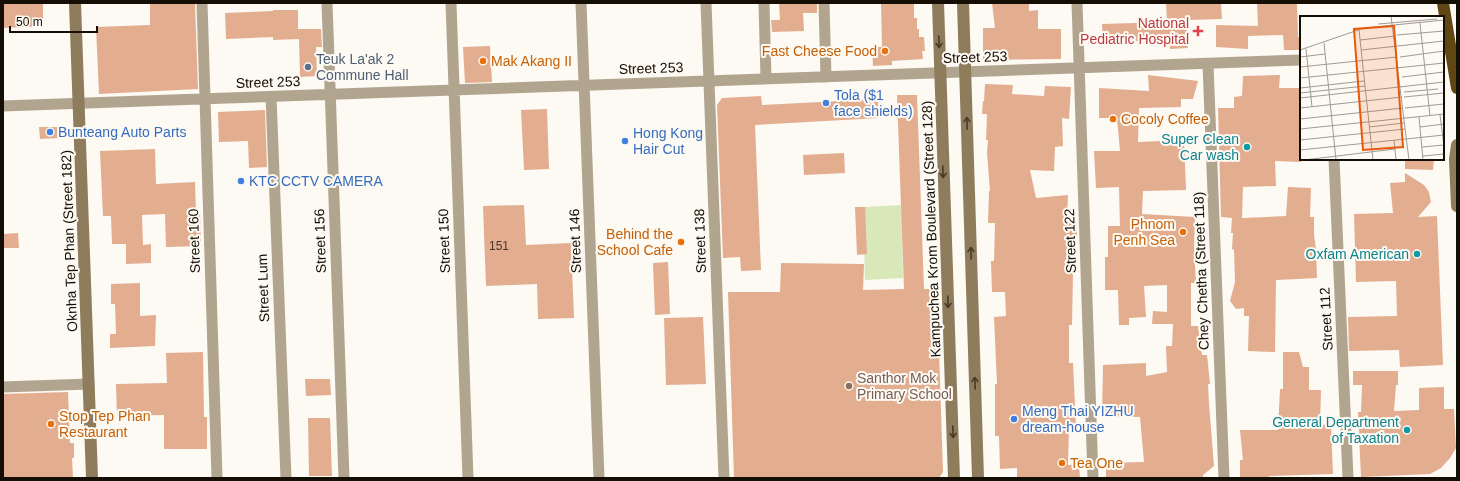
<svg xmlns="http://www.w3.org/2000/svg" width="1460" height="481" font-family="Arial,sans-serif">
<rect width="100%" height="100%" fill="#fdf9f3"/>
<path fill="#d8e8b8" d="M901 205 903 278 865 280 863 207Z"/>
<path fill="#e3ad90" d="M3 3H43V26L3 28Z
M150 3H195L198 89 99 94 96 27 150 25Z
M779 3H817V13H803L804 31 772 32 771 20H780Z
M881 3H914V18H917V29H919V37H924L925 51H922L923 59 892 61V65L873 66 872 47H882Z
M992 3H1029V11L1038 10V29H1061V59L983 60V28H995Z
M1166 3H1221L1222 19 1187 20 1188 48 1170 49V40L1103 42 1102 24 1167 22Z
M1257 3H1297L1298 37H1301V50H1284L1283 35 1248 36V49L1216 47V25L1258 26Z
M273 10H298V29H321L322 47H316L317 76 300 77 299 39 273 40V37L226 39 225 13 273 11Z
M490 46 492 82 465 83 463 47Z
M1148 75 1198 81 1193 99H1181V107L1139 108 1138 142 1184 140 1186 190 1143 191 1142 214 1195 217 1194 248 1196 283H1191V326H1198L1202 355H1207L1210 384H1208L1209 404 1214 466 1203 475V478H1106V463L1144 462 1140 417 1102 416 1103 365 1146 363V376L1167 372 1166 346H1172L1173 324H1152L1153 311 1167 312V285L1144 286 1146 317 1129 318V325H1119L1118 290H1105V257H1108V226H1120L1119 187 1096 188 1094 151H1120L1117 118H1099V88L1149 91Z
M1280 75 1279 88H1301V162L1275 161 1276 186 1243 187 1242 218 1286 216 1288 187 1311 188 1310 217H1314V235L1316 249 1317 278 1276 280 1275 352 1248 351 1249 316H1244V308L1236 309 1230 301 1235 282 1234 250 1232 249 1233 233H1231L1232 218 1221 217 1218 108H1234V97L1242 96 1243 76Z
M985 84 1013 85 1012 94 1044 96 1045 86 1071 87 1069 119 1062 118 1063 146 1055 147 1054 171 1030 170 1036 198 1068 195 1067 221H1076L1077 235 1067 236V272H1073L1072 325H1069V363H1073L1076 428H1069L1068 465 1079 464 1080 478H1017V468L1000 469 999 436H995V384H997L994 317 1006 316 1005 292H992L991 261H994L995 223H988L989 191H990L987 153 988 140H986L987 114H982L983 101H984Z
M897 95H917L924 289H937L943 472 939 478H734L728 292H780L781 263 864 264 863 290 904 289Z
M761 96 762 105 878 99 879 118 755 125 761 270 741 271 740 257 723 258 717 105 722 98Z
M547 109 549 169 524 170 521 110Z
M265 110 267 167 249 168 248 141 219 142 218 112Z
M39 127H60V138L40 139Z
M155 149 156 184 195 182 196 213H200L201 246 166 247 165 214 142 215 143 245 151 244V263L126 264V244H112L111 216H103L100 151Z
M844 153 845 173 804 175 803 155Z
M1405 159H1434L1433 170 1405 169Z
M1405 173 1424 185 1429 192 1431 202 1418 217 1437 216 1443 365 1400 367 1399 350 1349 351 1348 317 1397 316 1396 281 1356 282 1354 214 1393 213 1390 183 1405 182Z
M524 205 526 245 571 243 574 318 538 319 537 284 486 286 483 206Z
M855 207H865L867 254 857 255Z
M18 233 19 248H3V234Z
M668 262 670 314 655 315 653 263Z
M140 283V316L156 315 155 346 110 348V334H116L115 304H111V284Z
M703 317 706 384 666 385 664 318Z
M203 352 204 417H207V449H164V415L117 416 116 384 167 383 166 353Z
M1283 352H1299L1303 367H1309V390H1321L1320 425 1331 424 1333 474 1269 476V478H1240V460H1243L1240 430H1278L1280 389H1283Z
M1353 371H1398V385H1396L1394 411 1419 410V388L1444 387V409H1454L1456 448 1450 458 1441 468 1430 474 1361 477 1358 412H1361L1362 385H1353Z
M305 379H330L331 395 306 396Z
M68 392 70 443H74V458H72L73 478H3V394Z
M308 418H330L332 476H309Z"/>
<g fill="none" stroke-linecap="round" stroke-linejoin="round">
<path stroke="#b2a58f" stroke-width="11" d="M202 3 217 478
M327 3 344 478
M451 3 468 478
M581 3 599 478
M706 3 724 478
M764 3 766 79
M824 3 826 77
M1077 3 1093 478
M1208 64 1224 478
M271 97 286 478
M3 106 1301 60
M1334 159 1348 478
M3 387 89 384"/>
<path stroke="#8f7c5c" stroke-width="12" d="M75 3 92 478
M938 3 954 478
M963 3 978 478
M1457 145 1455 159 1457 206"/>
<path stroke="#604612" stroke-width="12" d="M1443 3 1457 88"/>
</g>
<defs><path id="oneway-shaft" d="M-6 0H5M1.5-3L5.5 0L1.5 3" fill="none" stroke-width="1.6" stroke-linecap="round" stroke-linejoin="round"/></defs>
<g stroke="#463a28">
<use href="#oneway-shaft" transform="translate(939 42) rotate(88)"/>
<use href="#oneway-shaft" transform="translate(967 123) rotate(-92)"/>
<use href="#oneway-shaft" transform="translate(943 172) rotate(88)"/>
<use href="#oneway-shaft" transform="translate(971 253) rotate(-92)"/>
<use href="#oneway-shaft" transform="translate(948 302) rotate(88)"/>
<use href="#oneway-shaft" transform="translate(975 383) rotate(-92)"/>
<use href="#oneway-shaft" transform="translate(953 432) rotate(88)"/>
</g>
<path fill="#e0444e" stroke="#fdf9f3" stroke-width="1.5" d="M1196 25h4v4h4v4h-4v4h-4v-4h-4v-4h4z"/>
<g fill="#e8710a" stroke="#fdf9f3" stroke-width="1.5">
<circle cx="885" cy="51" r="4"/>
<circle cx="483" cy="61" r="4"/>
<circle cx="1113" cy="119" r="4"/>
<circle cx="1183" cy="232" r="4"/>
<circle cx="681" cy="242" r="4"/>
<circle cx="51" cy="424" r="4"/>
<circle cx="1062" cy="463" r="4"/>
</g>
<circle fill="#5c6f8a" stroke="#fdf9f3" stroke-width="1.5" cx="308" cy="67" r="4"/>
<g fill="#3f7fe0" stroke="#fdf9f3" stroke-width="1.5">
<circle cx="826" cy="103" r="4"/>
<circle cx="50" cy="132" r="4"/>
<circle cx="625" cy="141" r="4"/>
<circle cx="241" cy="181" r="4"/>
<circle cx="1014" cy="419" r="4"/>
</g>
<g fill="#0f9aa8" stroke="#fdf9f3" stroke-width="1.5">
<circle cx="1247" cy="147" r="4"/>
<circle cx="1417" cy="254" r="4"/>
<circle cx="1407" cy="430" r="4"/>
</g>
<circle fill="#8d6e63" stroke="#fdf9f3" stroke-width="1.5" cx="849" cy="386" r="4"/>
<g text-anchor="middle" stroke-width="4" stroke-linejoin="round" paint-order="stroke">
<g font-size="12" fill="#483628">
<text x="499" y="250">151</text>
</g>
<g font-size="14" fill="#be3a42" stroke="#fdf9f3" text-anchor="end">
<text x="1189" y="28">National<tspan x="1189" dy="16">Pediatric Hospital</tspan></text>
</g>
<g font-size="14" fill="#c56008" stroke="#fdf9f3" text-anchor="start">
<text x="877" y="56" text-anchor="end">Fast Cheese Food</text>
<text x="491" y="66">Mak Akang II</text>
<text x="1121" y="124">Cocoly Coffee</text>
<text x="1175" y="229" text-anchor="end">Phnom<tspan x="1175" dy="16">Penh Sea</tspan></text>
<text x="673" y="239" text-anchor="end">Behind the<tspan x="673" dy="16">School Cafe</tspan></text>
<text x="59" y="421">Stop Tep Phan<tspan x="59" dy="16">Restaurant</tspan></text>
<text x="1070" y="468">Tea One</text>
</g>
<g font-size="14" fill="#150e05" stroke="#fdf9f3">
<text transform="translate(975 57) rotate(-2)" y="5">Street 253</text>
<text transform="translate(651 68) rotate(-2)" y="5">Street 253</text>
<text transform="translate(268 82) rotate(-2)" y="5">Street 253</text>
<text transform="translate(931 229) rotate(-92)" y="5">Kampuchea Krom Boulevard (Street 128)</text>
<text transform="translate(69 241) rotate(-92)" y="5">Oknha Tep Phan (Street 182)</text>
<text transform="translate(194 241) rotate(-92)" y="5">Street 160</text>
<text transform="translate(320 241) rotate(-92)" y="5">Street 156</text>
<text transform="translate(444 241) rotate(-92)" y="5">Street 150</text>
<text transform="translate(575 241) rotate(-92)" y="5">Street 146</text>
<text transform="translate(700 241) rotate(-92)" y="5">Street 138</text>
<text transform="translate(1070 241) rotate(-92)" y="5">Street 122</text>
<text transform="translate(1201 271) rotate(-92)" y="5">Chey Chetha (Street 118)</text>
<text transform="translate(263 288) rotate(-92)" y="5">Street Lum</text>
<text transform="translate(1326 319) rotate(-93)" y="5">Street 112</text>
</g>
<g font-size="14" fill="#4e5e75" stroke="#fdf9f3" text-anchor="start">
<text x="316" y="64">Teuk La'ak 2<tspan x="316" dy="16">Commune Hall</tspan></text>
</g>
<g font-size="14" fill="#366cbe" stroke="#fdf9f3" text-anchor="start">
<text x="834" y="100">Tola ($1<tspan x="834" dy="16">face shields)</tspan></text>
<text x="58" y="137">Bunteang Auto Parts</text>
<text x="633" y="138">Hong Kong<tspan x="633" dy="16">Hair Cut</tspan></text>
<text x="249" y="186">KTC CCTV CAMERA</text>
<text x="1022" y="416">Meng Thai YIZHU<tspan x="1022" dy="16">dream-house</tspan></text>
</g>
<g font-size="14" fill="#0d838f" stroke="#fdf9f3" text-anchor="end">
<text x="1239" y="144">Super Clean<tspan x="1239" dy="16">Car wash</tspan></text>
<text x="1409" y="259">Oxfam American</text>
<text x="1399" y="427">General Department<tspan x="1399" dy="16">of Taxation</tspan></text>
</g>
<g font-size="14" fill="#785e54" stroke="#fdf9f3" text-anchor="start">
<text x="857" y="383">Santhor Mok<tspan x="857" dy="16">Primary School</tspan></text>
</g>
</g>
<g transform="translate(1300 16)">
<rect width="144" height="144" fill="#fdf9f3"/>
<path fill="none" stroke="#a09b94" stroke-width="1" d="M91 0 109 144M120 7 130 100M78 8 137 3M59 14 73 144M97 19 144 15M60 24 95 20M24 27 36 144M6 33 12 91M0 34 64 12 144 4M61 34 144 25M0 41 25 38M100 41 144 35M0 51 97 41M102 61 144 56M0 62 144 47M0 72 64 65M104 76 138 73M0 77 65 70M104 81 144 77M0 82 144 66M0 92 102 81M105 92 144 88M140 99 144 130M119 101 123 144M0 103 103 92M69 111 104 107M120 111 144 108M0 113 144 98M0 124 105 113M94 124 96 144M122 131 144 129M0 134 144 119M123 140 144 138M4 144 95 133"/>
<path fill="#e8590c" fill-opacity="0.15" stroke="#e8590c" stroke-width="2" d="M94 10 103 131 63 134 54 13Z"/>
<rect width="144" height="144" fill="none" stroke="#150e05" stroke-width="2"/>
</g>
<rect width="1460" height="481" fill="none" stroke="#150e05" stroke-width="8"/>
<path d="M10 26v6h87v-6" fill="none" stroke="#150e05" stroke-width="2"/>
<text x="16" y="26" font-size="12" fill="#150e05" stroke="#fdf9f3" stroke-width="3" paint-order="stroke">50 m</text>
</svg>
